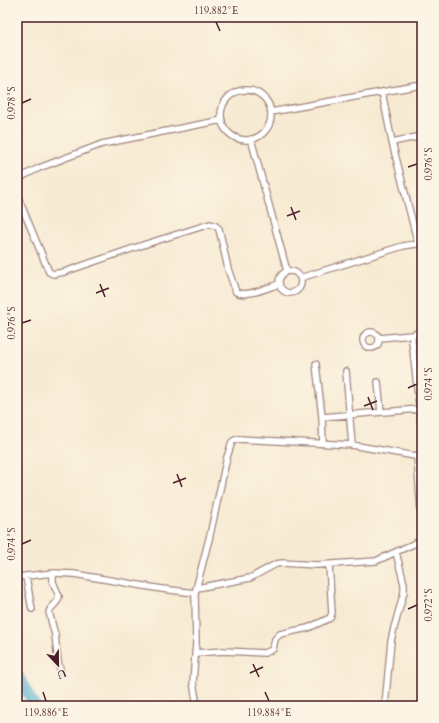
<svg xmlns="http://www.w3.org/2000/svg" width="439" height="723" font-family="Cardo,serif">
<rect width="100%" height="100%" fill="#fcf5e5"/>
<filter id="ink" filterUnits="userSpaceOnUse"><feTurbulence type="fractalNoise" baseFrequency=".025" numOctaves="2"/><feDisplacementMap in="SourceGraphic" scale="8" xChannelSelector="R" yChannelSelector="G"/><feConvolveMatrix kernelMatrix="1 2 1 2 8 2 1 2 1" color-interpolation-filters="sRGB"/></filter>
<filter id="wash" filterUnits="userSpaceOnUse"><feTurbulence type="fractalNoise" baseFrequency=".012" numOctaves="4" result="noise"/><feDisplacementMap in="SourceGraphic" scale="16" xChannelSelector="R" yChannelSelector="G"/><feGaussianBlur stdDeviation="0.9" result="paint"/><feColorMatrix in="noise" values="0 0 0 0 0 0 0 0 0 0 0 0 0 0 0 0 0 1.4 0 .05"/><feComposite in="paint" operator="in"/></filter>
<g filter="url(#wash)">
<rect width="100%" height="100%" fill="#f7ead2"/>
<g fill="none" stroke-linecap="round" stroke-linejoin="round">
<path stroke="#4caccb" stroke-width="11" d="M17 674 35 706"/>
</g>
</g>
<g filter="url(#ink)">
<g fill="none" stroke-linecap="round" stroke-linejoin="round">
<g stroke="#a0847e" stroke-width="8">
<path id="minor" d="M221 115a25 25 0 1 1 50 0a25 25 0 1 1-50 0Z
M271 112 382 92
M251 139 287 271
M392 142 422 136
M17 182 18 180 25 175 39 168 102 144 222 120
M17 195 49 272 53 274 64 272 146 244 210 224 216 226 219 229 223 246 228 269 236 292C246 298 269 287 279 284
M418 244 392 142 382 92 422 85
M279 282a11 11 0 1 1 22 0a11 11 0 1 1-22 0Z
M300 278 403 246 422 243
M422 331 412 335V341L422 432
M363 340a8 8 0 1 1 16 0a8 8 0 1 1-16 0Z
M379 338 412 335
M316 364 322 417 323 443
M346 371 352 445
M378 382 381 412
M322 417 419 409
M417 456 422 527
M53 573V582L59 596C58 605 51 605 49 612L55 635 58 662 61 672
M17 577 53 573 74 574 162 589 195 593
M26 577 32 609
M197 588 250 578 276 564 282 563 317 565 376 561 422 540
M195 653 224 651 265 653 273 649 275 639 280 634 308 628 330 618 332 613 329 565
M197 706 193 682 196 643 195 593 210 535 227 457 232 442 235 440 239 439 352 445 415 456 422 453
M385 706 391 641 394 628 404 592V584L396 552"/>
</g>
<use href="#minor" stroke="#fff" stroke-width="5.5"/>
</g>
</g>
<path fill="none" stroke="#4a1f2b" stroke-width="1.5" d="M216 22 220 31M22 103 31 99M408 167 417 164M291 207 296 220M287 216 300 211M100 284 105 297M96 293 109 288M22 323 31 320M408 388 417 384M368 397 373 410M364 406 377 401M177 474 182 487M173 483 186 478M22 544 31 540M408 609 417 605M253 664 259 677M250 673 263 667M43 692 46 701M265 692 269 701"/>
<rect width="439" height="723" fill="none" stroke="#fcf5e5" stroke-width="44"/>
<g transform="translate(58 665) rotate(158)" stroke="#fcf5e5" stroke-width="3" paint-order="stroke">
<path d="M0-3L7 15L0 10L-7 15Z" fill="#4a1f2b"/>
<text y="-6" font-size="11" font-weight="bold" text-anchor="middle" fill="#4a1f2b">U</text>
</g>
<rect x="22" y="22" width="395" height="679" fill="none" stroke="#4a1f2b" stroke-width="1.5"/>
<g font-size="10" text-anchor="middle" fill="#4a1f2b">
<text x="216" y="14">119.882°E</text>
<text transform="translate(11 103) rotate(-90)" y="4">0.978°S</text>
<text transform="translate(428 164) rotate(-90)" y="4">0.976°S</text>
<text transform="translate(11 323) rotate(-90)" y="4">0.976°S</text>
<text transform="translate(428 384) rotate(-90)" y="4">0.974°S</text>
<text transform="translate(11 544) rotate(-90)" y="4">0.974°S</text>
<text transform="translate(428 605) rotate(-90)" y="4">0.972°S</text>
<text x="46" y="716">119.886°E</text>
<text x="269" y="716">119.884°E</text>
</g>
</svg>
